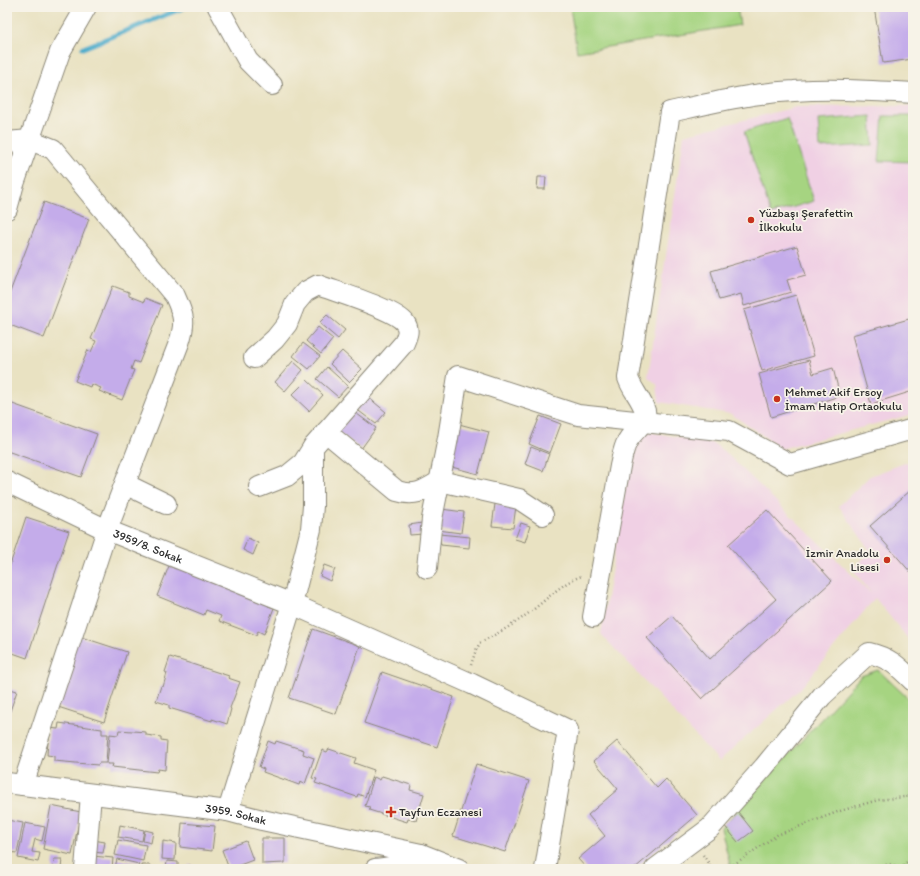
<svg xmlns="http://www.w3.org/2000/svg" width="920" height="876" font-family="Itim,sans-serif">
<rect width="100%" height="100%" fill="#f7f3e8"/>
<filter id="ink" filterUnits="userSpaceOnUse"><feTurbulence type="fractalNoise" baseFrequency=".025" numOctaves="2"/><feDisplacementMap in="SourceGraphic" scale="8" xChannelSelector="R" yChannelSelector="G"/><feConvolveMatrix kernelMatrix="1 2 1 2 8 2 1 2 1" color-interpolation-filters="sRGB"/></filter>
<filter id="wash" filterUnits="userSpaceOnUse"><feTurbulence type="fractalNoise" baseFrequency=".012" numOctaves="4" result="noise"/><feDisplacementMap in="SourceGraphic" scale="16" xChannelSelector="R" yChannelSelector="G"/><feGaussianBlur stdDeviation="0.9" result="paint"/><feColorMatrix in="noise" values="0 0 0 0 0 0 0 0 0 0 0 0 0 0 0 0 0 1.4 0 .05"/><feComposite in="paint" operator="in"/></filter>
<g filter="url(#wash)">
<rect width="100%" height="100%" fill="#e9e2c2"/>
<path fill="#f0d0e4" d="M913 106V414L780 449 765 437 731 414 659 402 657 384 648 377 684 135 796 107Z
M648 432 713 443 726 453 872 594 852 569 871 552 839 506 870 476 913 460V645L875 598 800 689 719 761 601 634 633 442Z"/>
<path fill="#a6d481" stroke="#688056" d="M570 7H737L740 25 577 52Z
M871 116 873 145 820 148 818 120Z
M883 116H913V162L879 161Z
M787 118 814 201 771 214 744 132Z
M878 670 913 703V869H731L721 828 861 676Z"/>
<g fill="none" stroke-linecap="round" stroke-linejoin="round">
<path stroke="#4caccb" stroke-width="5" d="M83 48 183 8
M7 97H9"/>
</g>
<g id="blocks">
<path fill="#c4acea" d="M874 7H913V59L883 63Z
M538 177H546L545 189H537Z
M44 202 89 219 44 338 7 324V300Z
M797 246 806 275 787 280 791 292 744 306 741 294 719 300 711 271Z
M113 286 129 292V296L144 302 145 298 162 305 139 363 134 361 131 369 134 370 122 400 99 391 101 388 91 384 90 387 75 381 88 350 91 352 96 341 91 339Z
M796 295 814 356 762 371 744 310Z
M327 315 345 330 338 339 319 323Z
M909 319 913 331V350L910 351 913 360V391L871 404 852 335Z
M318 327 333 339 321 354 306 341Z
M303 343 320 356 309 369 293 356Z
M342 351 362 369 349 382 330 364Z
M809 360 813 374 833 368 840 396 771 417 759 374Z
M293 361 303 370 285 391 275 382Z
M327 367 348 386 338 397 317 379Z
M307 380 323 395 309 411 292 395Z
M362 392 386 412 376 424 351 405Z
M7 402 97 434 81 477 7 451Z
M353 411 376 428 361 449 338 432Z
M540 416 561 424 550 453 529 444Z
M459 424 489 432 478 474 448 466Z
M531 447 549 454 543 471 525 464Z
M911 490 913 491V575L870 526Z
M495 504 516 506 513 528 492 526Z
M441 509 464 512 461 533 438 530Z
M767 510 832 581 702 699 647 638 672 616 710 659 776 599 728 545Z
M26 517 69 531 27 658 7 651V574Z
M422 523 423 534 410 535 409 525Z
M521 523 530 526 525 542 515 539Z
M439 534 470 537 469 548 441 545Z
M248 538 258 543 253 555 243 550Z
M324 565 335 569 330 581 320 576Z
M169 566 176 569 177 566 270 602 268 606 274 608 264 634 258 631 256 635 219 621 221 616 206 610 204 615 157 596Z
M313 629 360 646 336 714 289 698Z
M78 636 127 652 104 722 55 706Z
M170 657 229 676 228 678 240 682 230 708 231 709 227 724 212 719V721L169 708V705L156 701 161 686 163 687 167 673 165 672Z
M382 672 454 697 437 747 364 723Z
M7 688 17 691 10 711 7 710Z
M59 723 102 729V734H108L106 763H99L98 765 54 761V756L47 755 49 728 58 729Z
M119 730 146 732V735L161 737V740L167 741 165 770 158 769 157 772 112 767 113 764H107L110 734 118 735Z
M268 741 275 744 276 741 304 750 303 754 314 758 305 784 300 782 299 785 263 772 264 769 259 767Z
M617 741 657 788 666 779 697 815 634 869H587L578 859 605 836 588 815 618 789 594 761Z
M329 749 356 758 354 763 374 770 365 797 358 794 357 797 315 783 317 779 312 778 322 750 327 752Z
M476 764 529 781 505 852 453 836Z
M382 776 411 785 410 790 424 794 416 821 408 819 407 822 369 810 370 807 365 806 374 777 380 780Z
M51 806 81 812 72 855 43 849Z
M738 812 753 831 738 842 723 824Z
M7 820 23 823 17 853 9 852 8 856Z
M25 823 45 827 42 841 35 839 32 852 40 853 38 862 18 858Z
M182 823 215 826 212 851 180 847Z
M120 825 144 830 142 841 118 837Z
M145 830 153 832 151 843 143 841Z
M262 838H285V863L262 864Z
M93 840 105 842 103 853 92 852Z
M118 840 146 845 143 861 115 855Z
M163 841 176 843 175 860 162 859Z
M246 841 253 860 229 869 222 850Z
M93 856 113 858 112 869H92Z
M54 859H62L61 869H53Z
M117 859 139 864 137 869 115 868Z
M167 861 178 862V869H166Z
M679 863 683 869H669Z
M142 865H150V869H142Z
M189 865 205 868V869H188Z"/>
</g>
</g>
<g filter="url(#ink)">
<use href="#blocks" fill-opacity="0" stroke="#8a8676" stroke-width="1"/>
<g fill="none" stroke-linecap="round" stroke-linejoin="round">
<g stroke="#8a8676" stroke-width="22">
<g id="minor">
<path d="M218 7 248 61 272 85"/>
<path d="M7 142 30 140 53 149 175 296C184 316 186 322 179 343L107 530 23 785"/>
<path d="M7 209 13 187 60 52 86 7"/>
<path d="M254 358 275 339 287 324 295 304 305 292 318 285C336 292 395 309 405 323 410 330 407 336 404 343L313 447 303 463 287 476 259 487"/>
<path d="M326 432 397 491C416 497 425 490 440 481L519 499 543 515"/>
<path id="s1" d="M7 482 107 530 292 604 472 684 568 730 545 869"/>
<path d="M125 484 166 504"/>
<path d="M427 568 432 519 448 438 458 376 578 415 729 431 790 464 913 429"/>
<path d="M593 617 620 466C622 458 623 449 627 442 631 432 648 423 645 411 641 398 632 390 628 378L670 112C711 103 751 93 794 91 833 88 873 91 913 93"/>
<path id="s2" d="M7 783 228 811 262 820 421 854 459 869"/>
<path d="M228 811 292 604 311 529 313 506V447"/>
<path d="M85 869 91 794"/>
<path d="M375 869C393 867 407 865 421 854"/>
<path d="M655 869 710 828 764 767 822 696 869 653C890 658 898 666 913 681"/>
</g>
</g>
<path stroke="#8a8676" stroke-width="2.5" stroke-dasharray="1 3" stroke-linecap="butt" d="M471 665 476 650 480 643C496 634 512 626 526 615 545 602 560 583 582 576
M703 855 713 869
M727 869 777 835 840 811 878 800 913 796
M879 869C886 862 894 864 901 869
M901 869 913 855"/>
<use href="#minor" stroke="#fff" stroke-width="20"/>
</g>
</g>
<g fill="#c8321e" stroke="#f7f3e8" stroke-width="1.5">
<circle cx="751" cy="220" r="4"/>
<circle cx="777" cy="399" r="4"/>
<circle cx="887" cy="560" r="4"/>
<path d="M389 806h4v4h4v4h-4v4h-4v-4h-4v-4h4z"/>
</g>
<g text-anchor="middle" stroke-width="3.5" stroke-linejoin="round" paint-order="stroke">
<g font-size="12" fill="#2b2b2b" stroke="#f7f3e8" text-anchor="start">
<text x="759" y="217">Yüzbaşı Şerafettin<tspan x="759" dy="14">İlkokulu</tspan></text>
<text x="785" y="396">Mehmet Akif Ersoy<tspan x="785" dy="14">İmam Hatip Ortaokulu</tspan></text>
<text x="879" y="557" text-anchor="end">İzmir Anadolu<tspan x="879" dy="14">Lisesi</tspan></text>
<text x="399" y="816">Tayfun Eczanesi</text>
</g>
<g font-size="12" fill="#2b2b2b" stroke="#f7f3e8">
<text dy="4" stroke="none"><textPath href="#s1" startOffset="155">3959/8. Sokak</textPath></text>
<text dy="4" stroke="none"><textPath href="#s2" startOffset="231">3959. Sokak</textPath></text>
</g>
</g>
<rect width="920" height="876" fill="none" stroke="#f7f3e8" stroke-width="24"/>
</svg>
